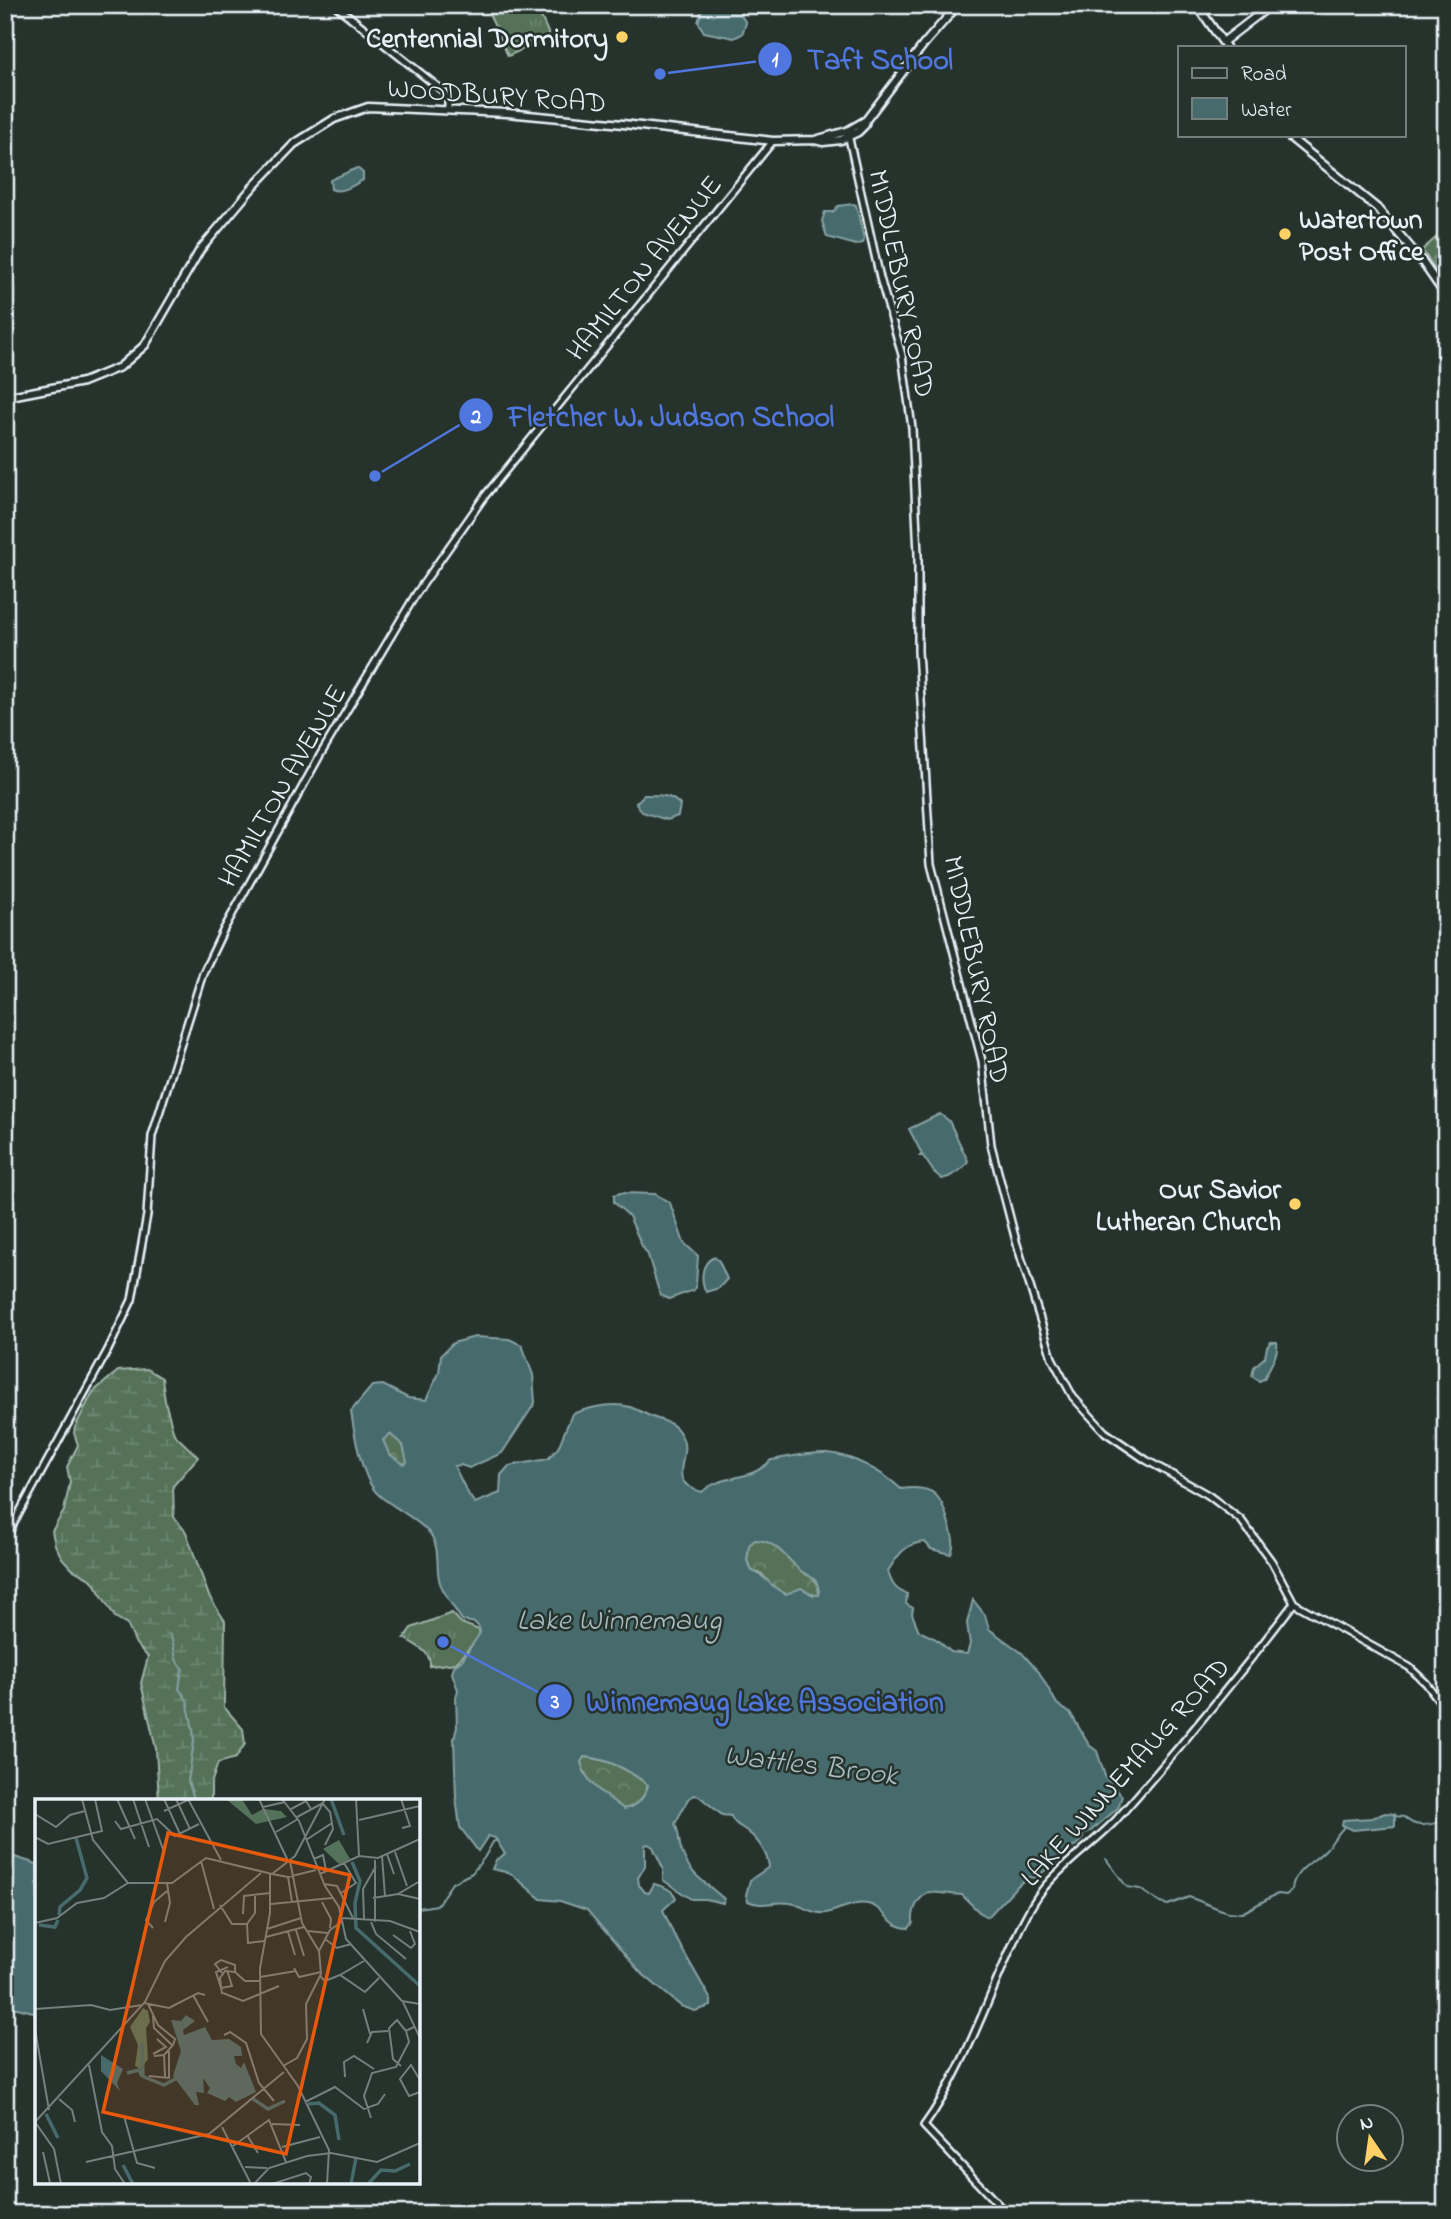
<svg xmlns="http://www.w3.org/2000/svg" width="1451" height="2219" font-family="'Indie Flower',sans-serif">
<defs>
<pattern id="grass-tufts" width="24" height="20" patternUnits="userSpaceOnUse" patternTransform="scale(1.75)"><rect width="24" height="20" fill="#547259"/><path d="M3 7l-1-3M5 7V3M7 7l1-3M15 17l-1-3M17 17v-4M19 17l1-3" fill="none" stroke="#6d8772"/></pattern>
<pattern id="forest-crowns" width="20" height="18" patternUnits="userSpaceOnUse" patternTransform="scale(1.75)"><rect width="20" height="18" fill="#547259"/><path d="M2 6a3 3 0 1 1 6 0M12 15a3 3 0 1 1 6 0" fill="none" stroke="#6d8772"/></pattern>
<pattern id="wetland-marsh" width="20" height="14" patternUnits="userSpaceOnUse" patternTransform="scale(1.75)"><rect width="20" height="14" fill="#547259"/><path d="M1 5h8M5 5V1M11 12h8M15 12V8" fill="none" stroke="#6d8772"/></pattern>
<pattern id="cemetery-stones" width="16" height="16" patternUnits="userSpaceOnUse" patternTransform="scale(1.75)"><rect width="16" height="16" fill="#547259"/><path d="M2 7V4a2 2 0 0 1 4 0v3zM10 15v-3a2 2 0 0 1 4 0v3z" fill="#6d8772"/></pattern>
</defs>
<rect width="100%" height="100%" fill="#26332d"/>
<filter id="ink" filterUnits="userSpaceOnUse"><feTurbulence type="fractalNoise" baseFrequency=".0143" numOctaves="2"/><feDisplacementMap in="SourceGraphic" scale="14" xChannelSelector="R" yChannelSelector="G"/><feConvolveMatrix kernelMatrix="1 2 1 2 8 2 1 2 1" color-interpolation-filters="sRGB"/></filter>
<g filter="url(#ink)">
<path fill="url(#grass-tufts)" stroke="#9eb2a8" stroke-width="2" d="M485 5H536L550 37 508 56Z
M452 1613 461 1623 479 1630 480 1636 456 1663 430 1666C431 1651 416 1646 404 1638L411 1628Z"/>
<path fill="url(#forest-crowns)" stroke="#9eb2a8" stroke-width="2" d="M390 1434 403 1445 408 1462 404 1464 388 1454 383 1440Z
M755 1539C776 1540 786 1558 801 1571 805 1574 811 1576 815 1580 819 1584 819 1590 819 1596L805 1592 786 1594 774 1589 762 1574 752 1571 747 1561 749 1545Z
M583 1757C608 1758 629 1770 648 1785 644 1798 638 1806 624 1809 606 1796 586 1785 581 1762Z"/>
<path fill="url(#wetland-marsh)" stroke="#9eb2a8" stroke-width="2" d="M147 1369 162 1378 165 1401 174 1434 198 1457 173 1486 174 1517 186 1532 209 1596 225 1621 224 1707 243 1729 245 1744 236 1758 218 1763 211 1784V1801H159L156 1749 141 1683 148 1657 136 1644 127 1624 115 1617 92 1580 72 1569 62 1558 55 1545 52 1531 64 1511 70 1482 67 1467 78 1445 74 1433 75 1427 93 1392 118 1371Z"/>
<path fill="url(#cemetery-stones)" stroke="#9eb2a8" stroke-width="2" d="M1446 229V285L1422 250Z"/>
<path fill="#476b6c" stroke="#87a1a4" stroke-width="2" fill-rule="evenodd" d="M704 5H743L741 15 746 23 742 34 734 38 704 32 698 22Z
M357 168 363 173V180C353 185 342 194 331 189L330 180Z
M853 204 856 205 864 239 863 243 856 245 827 237 822 221 825 212H833L838 206Z
M644 795C658 795 671 794 680 805L678 816 667 820 642 812 636 803Z
M940 1114 949 1121 968 1161C963 1170 951 1177 942 1179L934 1172 923 1156H920L922 1154 909 1129Z
M620 1193 655 1194 670 1203 684 1243 698 1256 696 1284 694 1290 669 1299 660 1295 648 1255 642 1246 629 1216 614 1202V1195Z
M714 1257 719 1261 727 1279 719 1288 706 1292C700 1280 701 1263 714 1257Z
M475 1337 509 1339 522 1345 533 1375 535 1403 502 1453 469 1468 461 1465 454 1466C461 1478 466 1494 475 1503L500 1493 501 1475 509 1466 548 1459 558 1448 572 1414C591 1407 611 1402 630 1407 639 1410 646 1415 655 1418 666 1422 675 1423 681 1435 694 1457 662 1481 702 1492 722 1473 750 1483 771 1460 789 1457 808 1452 827 1453 852 1455 883 1472 901 1489 936 1484 941 1496 950 1527 953 1538 955 1544 951 1554L931 1549 925 1542C905 1543 898 1555 888 1571 891 1583 895 1590 907 1594L906 1604 913 1608 912 1614 919 1631 936 1639 951 1652 967 1654 970 1644 967 1623 973 1600 985 1615 989 1629 1022 1653 1039 1672 1057 1704 1071 1714 1089 1745 1097 1751 1105 1776 1122 1796 1118 1808 1091 1831 1083 1834V1839L1036 1878 1028 1877 1014 1889 988 1917 979 1912 962 1895 928 1892C917 1900 912 1909 913 1923L909 1928C888 1928 886 1908 868 1904 855 1901 839 1910 826 1913 813 1915 802 1905 790 1903 775 1900 762 1908 748 1901L746 1895 750 1880 769 1867C768 1854 758 1840 748 1832 741 1826 735 1826 731 1816L722 1815 699 1796 694 1795 688 1799 675 1824C680 1833 678 1842 682 1852 691 1877 705 1881 724 1899L723 1903 705 1899H691L663 1880V1868L653 1847 648 1844 645 1845V1866L638 1878 639 1885 645 1892 649 1893 654 1884C663 1886 673 1890 676 1898L663 1910 673 1933 711 2000V2006L695 2011 681 2006 639 1971 587 1910 560 1901 541 1899 510 1873 492 1869 496 1860 505 1854 495 1838 488 1836 478 1851 460 1827 456 1798 454 1738 457 1727 456 1697 458 1690 452 1673 454 1666 462 1660 480 1633 479 1627 475 1623 462 1620C454 1608 445 1596 440 1583 435 1568 441 1550 431 1535 421 1521 393 1507 380 1496 362 1482 354 1433 351 1411L372 1386 383 1385 408 1398 426 1400 439 1373 441 1355 453 1343ZM390 1434 403 1445 407 1462 404 1464 389 1454 383 1440ZM755 1540C776 1540 786 1558 801 1571 805 1574 811 1576 815 1580 819 1584 819 1590 819 1595H813L801 1588 786 1594C769 1587 768 1576 752 1571L747 1561 749 1545ZM584 1757C608 1758 629 1770 648 1785 645 1798 638 1806 624 1809 606 1796 586 1785 581 1762Z
M1271 1342H1277C1279 1355 1269 1367 1264 1379L1259 1381 1252 1376 1254 1367 1265 1357 1267 1347Z
M1385 1813 1395 1814V1826L1353 1830 1342 1825 1343 1820 1372 1818Z
M5 1854 37 1864V2013L5 2005Z"/>
<g fill="none" stroke-linecap="round" stroke-linejoin="round">
<path stroke="#87a1a4" stroke-width="2" d="M169 1634C177 1644 171 1658 182 1668L179 1689 187 1700 193 1729 194 1741 188 1781 195 1801
M1394 1816 1404 1817C1417 1830 1430 1824 1446 1821
M1106 1859 1127 1887 1140 1889 1160 1903 1168 1905 1189 1897 1227 1912 1242 1913 1271 1897 1278 1894 1286 1895 1292 1890C1293 1869 1315 1862 1327 1848 1333 1841 1338 1833 1345 1826
M418 1908 437 1905 452 1883 472 1873 484 1858 493 1842 497 1840"/>
<g stroke="#e8f1f8" stroke-width="10">
<path id="minor" d="M335 5 443 91 448 99V109
M848 134 880 278 902 355 912 428 918 554V651L931 864 982 1061 991 1145 1016 1241 1052 1358 1073 1397 1105 1432 1146 1460 1208 1495 1241 1520 1272 1562 1294 1603 1409 1667 1426 1683 1446 1710
M5 1539 108 1350 132 1300 147 1215 152 1136 203 973 223 931 319 757 416 594 484 497 773 141
M1007 2214 924 2126C958 2079 981 2017 1004 1964 1015 1939 1026 1911 1043 1889 1064 1863 1093 1844 1116 1820 1178 1750 1237 1678 1294 1603"/>
</g>
<g stroke="#e8f1f8" stroke-width="11">
<path id="major" d="M1197 5 1226 47
M1223 42 1271 5
M1287 135 1377 208 1421 260 1446 296
M815 140 847 131 866 120 924 44 958 5
M5 397 83 382 120 367 145 345 200 250 252 188 294 144 334 119 368 107 507 113 623 124 773 141 815 140 823 142 841 140 858 132 865 125 866 120"/>
</g>
<use href="#minor" stroke="#26332d" stroke-width="5"/>
<use href="#major" stroke="#26332d" stroke-width="6"/>
</g>
</g>
<g fill="#ffd166" stroke="#26332d" stroke-width="2.5">
<circle cx="622" cy="37" r="7"/>
<circle cx="1285" cy="234" r="7"/>
<circle cx="1295" cy="1204" r="7"/>
</g>
<g text-anchor="middle" stroke-width="5" stroke-linejoin="round" paint-order="stroke">
<g font-size="28" font-weight="bold" fill="#e8f1f8" stroke="#26332d" text-anchor="end">
<text x="608" y="47">Centennial Dormitory</text>
<text x="1299" y="228" text-anchor="start">Watertown<tspan x="1299" dy="32">Post Office</tspan></text>
<text x="1281" y="1198">Our Savior<tspan x="1281" dy="32">Lutheran Church</tspan></text>
</g>
<g font-size="28" fill="#e8f1f8" stroke="#26332d">
<text transform="translate(497 94) rotate(4)" y="10">WOODBURY ROAD</text>
<text transform="translate(643 267) rotate(-51)" y="10">HAMILTON AVENUE</text>
<text transform="translate(903 283) rotate(78)" y="10">MIDDLEBURY ROAD</text>
<text transform="translate(281 785) rotate(-60)" y="10">HAMILTON AVENUE</text>
<text transform="translate(978 969) rotate(78)" y="10">MIDDLEBURY ROAD</text>
<text transform="translate(1124 1771) rotate(-48)" y="10">LAKE WINNEMAUG ROAD</text>
</g>
<g font-size="30" font-style="italic" fill="#a8bbc0" stroke="#26332d">
<text x="619" y="1629">Lake Winnemaug</text>
<text transform="translate(811 1764) rotate(7)" y="10">Wattles Brook</text>
</g>
</g>
<g transform="translate(35 1799)">
<rect width="385" height="385" fill="#26332d"/>
<path d="M304 41 315 60 304 65 288 50Z" fill="#547259"/>
<path d="M108 209 113 212 115 223 111 229 113 260 106 270 100 267 103 246 95 228Z" fill="#547259"/>
<path d="M191 0H207L217 16 228 10 246 12 252 18 221 25Z" fill="#547259"/>
<path d="M151 216 160 222 148 231 149 236 170 228 177 241 194 240 206 248 207 257H199L201 265 206 269 209 263 221 293 201 303 194 298 190 302 172 294 175 289 168 279 169 294 161 293 164 306H160L138 277 146 252 136 221 146 222ZM66 256 88 270 82 284 85 292 66 272Z" fill="#476b6c"/>
<path fill="none" stroke="#476b6c" stroke-width="3.5" d="M296 0 309 36M317 63 325 82 320 104 321 129 385 187M24 116 25 108 45 91 52 79 41 39M4 126 20 128 23 121M107 244 108 276M92 274 104 271 107 277 129 286 142 279M218 300 233 310 250 302M273 305 284 304 300 316 304 341M11 315 23 339M88 366 98 385M316 385 321 359M333 385 346 371 360 372 375 365"/>
<path fill="none" stroke="#747f7e" stroke-width="2" d="M47 0 58 41 93 84M82 0 100 40M98 0 114 48M110 0 129 53 122 84M129 0 145 35M141 0 155 30M153 0 186 61M224 0 253 62M247 0 264 22 290 87 304 108 311 140 367 202 385 205M321 0 324 57M366 0 375 27 367 29M288 5 295 13 298 30 290 46M228 8 250 3M256 10 271 2 276 10M129 12 153 1M0 15 21 28 35 16 50 12M262 18 288 4M324 21 385 7M80 22 86 30 122 20 140 37 164 25M241 33 263 20M0 38 13 45 67 32 60 0M271 41 297 24M360 53 372 87M352 55 359 75M347 57 350 97M279 60 288 56 291 71M340 61V123M166 62 179 110M255 62 267 124 284 152M235 75V114L225 169 226 235 263 287 294 351 292 385M237 75 253 78 281 71M285 75 324 57 343 59 385 40M253 78 257 103M289 85 302 87 318 119M306 94 321 84 309 64M363 95 385 100M338 99 363 95 385 82M287 103 296 120 295 129M236 105 297 99M185 106 197 125H212M208 115 209 97 235 94M307 119 355 122 385 133M329 120 328 90 341 67M130 123 135 104 132 84M336 123 341 135 371 160M0 124 22 119 42 104 69 99 93 84H137L171 59 237 75 260 57 290 0M212 125 213 144 229 142M212 125 220 114V97M118 129 111 121 119 103 132 92M232 130 266 119M261 131 269 157M272 132 293 134M253 133 260 156M358 136 376 149 380 145 375 132M231 138 269 128M290 140 302 149 316 145M259 169 264 178 286 173M192 171 197 187 186 189 181 173 193 168M187 174 180 165 186 161 200 166V173M305 176 329 162M285 177 290 182 305 176 330 193 344 179M225 178 261 172M188 194 208 202 244 187M187 195 185 179 190 172 200 173 210 182H225M158 196 173 223M368 203 385 239M109 204 134 209 163 194 170 196M113 205 123 226 140 240 138 246M0 210 56 206 75 211 107 206M328 210 335 235M118 217 119 229 137 246M0 230 14 311M189 236 195 233 211 244 224 284 239 302M332 244 337 233 353 232M118 255 131 248 122 240M129 256 130 278M119 257 129 256 138 246M54 266 67 333 77 347 80 370 90 385M248 267 262 259 272 240 271 205 286 175 284 152 295 131 308 122M366 267 358 260 354 229 362 221 371 232 379 228M114 277 134 279V252M310 278 309 263 319 257 339 270M385 281 376 266 365 280 374 297 385 293M24 300 37 311 40 323M270 303 300 288 329 310 343 305 350 295M89 317 102 364 120 369M336 319 329 297 337 274 361 268 374 243 371 232M0 323 110 203 130 162 151 138 226 74M0 323 19 350 26 385M237 325 265 326M187 328 216 385M212 336 223 354M198 347 234 321 251 363M247 348 285 338M8 353 15 384M51 363 174 335 249 273M210 368 232 369M219 385 234 369 272 357 296 354 342 363 385 344M237 385 271 374 276 378 274 385"/>
<path fill="#e8590c" fill-opacity="0.15" stroke="#e8590c" stroke-width="3.5" d="M133 34 315 76 251 355 68 313Z"/>
<rect width="385" height="385" fill="none" stroke="#e8f1f8" stroke-width="3.5"/>
</g>
<path fill="none" stroke="#5077e0" stroke-width="2.5" d="M660 74L775 59M375 476L476 415M443 1642L555 1701"/>
<g fill="#5077e0" stroke="#26332d" stroke-width="2.5">
<circle cx="660" cy="74" r="7"/>
<circle cx="375" cy="476" r="7"/>
<circle cx="443" cy="1642" r="7"/>
<circle cx="775" cy="59" r="18"/>
<circle cx="476" cy="415" r="18"/>
<circle cx="555" cy="1701" r="18"/>
</g>
<g font-size="21" text-anchor="middle" font-weight="bold" fill="#fff">
<text x="775" y="66">1</text>
<text x="476" y="423">2</text>
<text x="555" y="1708">3</text>
</g>
<g font-size="30" text-anchor="middle" font-weight="bold" fill="#5077e0" stroke="#26332d" stroke-width="5" stroke-linejoin="round" paint-order="stroke">
<text x="880" y="69">Taft School</text>
<text x="671" y="426">Fletcher W. Judson School</text>
<text x="765" y="1711">Winnemaug Lake Association</text>
</g>
<rect width="1451" height="2219" fill="none" stroke="#26332d" stroke-width="28"/>
<rect x="14" y="14" width="1423" height="2191" fill="none" stroke="#e8f1f8" stroke-width="2.5" filter="url(#ink)"/>
<rect x="1178" y="46" width="228" height="91" fill="#26332d" stroke="#747f7e" stroke-width="2"/>
<rect x="1192" y="68" width="35" height="10" fill="#26332d" stroke="#747f7e" stroke-width="2"/>
<text x="1241" y="80" font-size="21" fill="#e8f1f8">Road</text>
<rect x="1192" y="98" width="35" height="21" fill="#476b6c" stroke="#747f7e" stroke-width="2"/>
<text x="1241" y="116" font-size="21" fill="#e8f1f8">Water</text>
<g transform="translate(1370 2138) rotate(347)"><circle r="33" fill="#26332d" stroke="#747f7e" stroke-width="2"/>
<path d="M0-5L12 26L0 18L-12 26Z" fill="#ffd166"/>
<text y="-10" font-size="19" font-weight="bold" text-anchor="middle" fill="#e8f1f8">N</text>
</g>
</svg>
